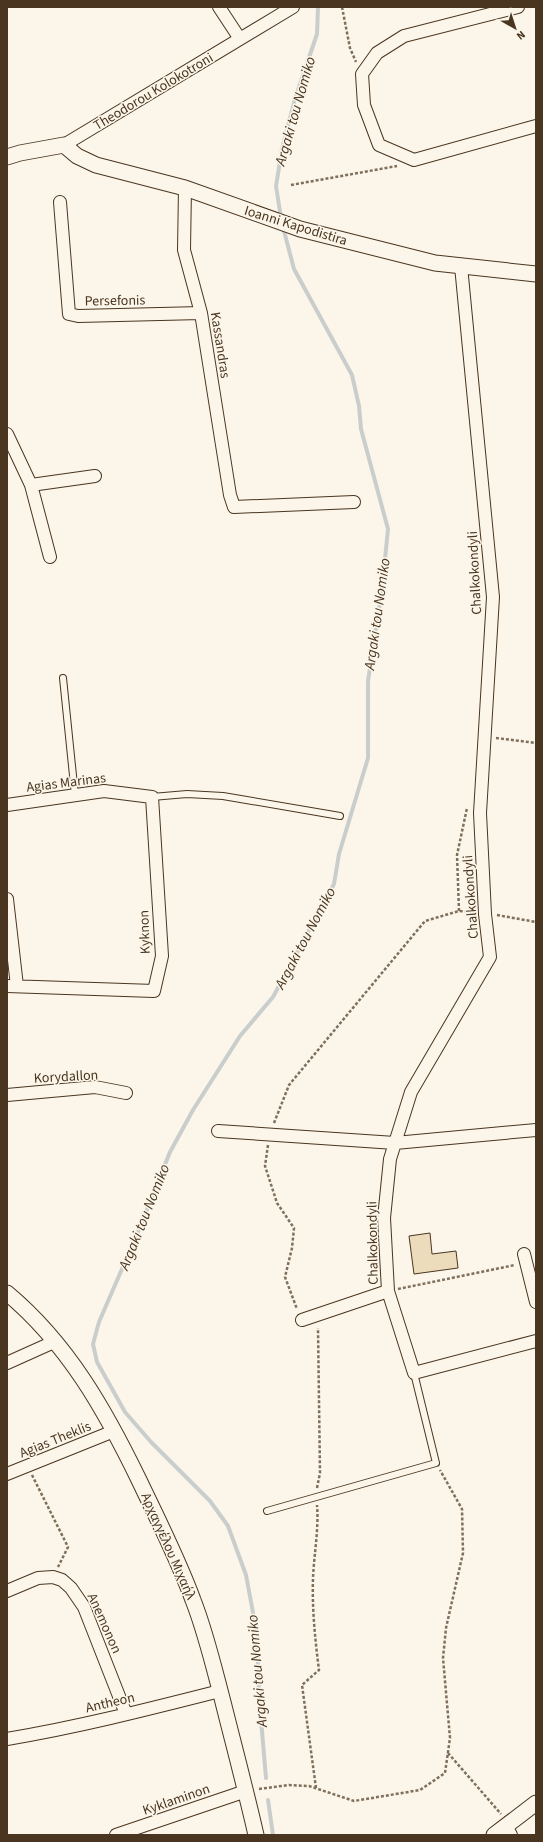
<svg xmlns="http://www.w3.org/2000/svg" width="543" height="1842" font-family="'Source Sans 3',sans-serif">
<rect width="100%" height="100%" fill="#fbf6e9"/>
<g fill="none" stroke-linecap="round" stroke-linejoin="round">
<path stroke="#c9cecd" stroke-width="4" d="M281 218 276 186 282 149 295 99 317 34 318 7
M266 1778 259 1696 257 1634 246 1575 228 1526 210 1501 151 1442 125 1412 97 1362 93 1344 99 1322 138 1232 170 1152 193 1110 240 1036 273 997 334 884 339 854 368 758V681L382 589 388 529 361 429 359 406 352 375 294 269 283 227
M268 1800 273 1835"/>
</g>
<path fill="#ecdcbc" stroke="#4a3520" d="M430 1233 432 1254 456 1251 458 1268 414 1274 409 1236Z"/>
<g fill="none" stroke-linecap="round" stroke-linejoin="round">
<g stroke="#4a3520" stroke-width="8">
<path id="service" d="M63 678 75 795
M152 797 187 794 223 796 340 816
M267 1511 436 1463 414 1373"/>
</g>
<g stroke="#4a3520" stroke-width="14">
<path id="minor" d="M219 7 240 39
M518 7 404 36 377 53 362 74 364 105 379 145 414 160 536 126
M64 145 293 7
M185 188 184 250 201 313 230 495 234 507 354 502
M60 202 69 314 78 316 201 313
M461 266 493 597 480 813 485 914 490 957 411 1092 390 1159 384 1218 388 1291 414 1373 536 1341
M7 434 31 485 50 557
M31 485 95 476
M7 805 104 791 152 797 162 956 154 991 7 986
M7 899 17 986
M7 1095 95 1087 126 1093
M218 1131 395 1143 536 1130
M524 1254 536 1302
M302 1320 388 1291
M7 1363 56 1341
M7 1474 114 1431
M7 1591 38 1578 53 1577 62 1580 71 1588 84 1607 126 1714
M7 1739C79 1727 149 1709 220 1691
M506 1826 511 1835
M116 1835 246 1791"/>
</g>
<g stroke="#4a3520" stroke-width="17">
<path id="tertiary" d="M7 157 20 153 64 145 77 156 96 165 185 188 300 229 435 263 536 274
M7 1293C68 1344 105 1410 139 1480 158 1520 178 1559 193 1600 206 1633 214 1668 223 1702 234 1746 246 1791 256 1835
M494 1835 536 1803"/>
</g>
<path stroke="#7f6f5c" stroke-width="2.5" stroke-dasharray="3 2" stroke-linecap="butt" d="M342 7 350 48 356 62
M291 185 397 166
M496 738 536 743
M459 911 457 855 467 808
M497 915 536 922
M274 1123 289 1085 425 921 459 911 474 912
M268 1145 265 1166 277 1203 294 1228 292 1248 285 1277 297 1309
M398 1289 515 1265
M32 1475 68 1547 58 1567
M317 1488 320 1473 318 1328
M448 1753 501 1814
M316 1788 302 1685 319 1670C315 1639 312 1609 313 1578 314 1554 319 1529 317 1505
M259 1789 289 1785 309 1786 354 1801 420 1790 445 1773 450 1738 443 1658 446 1628 463 1553 462 1509 440 1470"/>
<use href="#service" stroke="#fbf6e9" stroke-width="6"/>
<use href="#minor" stroke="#fbf6e9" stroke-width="12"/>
<use href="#tertiary" stroke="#fbf6e9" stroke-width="15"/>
</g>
<g text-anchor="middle" stroke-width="3" stroke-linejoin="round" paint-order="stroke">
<g font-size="14" fill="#4a3520" stroke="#fbf6e9">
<text transform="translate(153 91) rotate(-31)" y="5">Theodorou Kolokotroni</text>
<text transform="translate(296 225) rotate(17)" y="5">Ioanni Kapodistira</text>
<text transform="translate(115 300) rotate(-1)" y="5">Persefonis</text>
<text transform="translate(221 345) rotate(81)" y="5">Kassandras</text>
<text transform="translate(474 573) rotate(-93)" y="5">Chalkokondyli</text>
<text transform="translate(66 782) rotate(-7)" y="5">Agias Marinas</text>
<text transform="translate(470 897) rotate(-94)" y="5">Chalkokondyli</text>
<text transform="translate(144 932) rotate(-92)" y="5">Kyknon</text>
<text transform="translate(66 1076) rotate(-3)" y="5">Korydallon</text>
<text transform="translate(372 1243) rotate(-91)" y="5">Chalkokondyli</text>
<text transform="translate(55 1439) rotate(-22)" y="5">Agias Theklis</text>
<text transform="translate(169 1546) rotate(66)" y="5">Αρχαγγέλου Μιχαήλ</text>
<text transform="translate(105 1623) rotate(66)" y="5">Anemonon</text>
<text transform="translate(110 1702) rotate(-13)" y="5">Antheon</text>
<text transform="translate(176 1799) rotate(-19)" y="5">Kyklaminon</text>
</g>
<g font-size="15" font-style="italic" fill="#4a3520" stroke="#fbf6e9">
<text transform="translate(295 111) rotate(-74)" y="5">Argaki tou Nomiko</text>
<text transform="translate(377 614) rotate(-82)" y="5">Argaki tou Nomiko</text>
<text transform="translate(305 938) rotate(-62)" y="5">Argaki tou Nomiko</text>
<text transform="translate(144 1217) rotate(-68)" y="5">Argaki tou Nomiko</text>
<text transform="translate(257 1671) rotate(-95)" y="5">Argaki tou Nomiko</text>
</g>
</g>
<rect width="543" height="1842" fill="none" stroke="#4a3520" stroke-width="16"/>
<g transform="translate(515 28) rotate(141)" stroke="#fbf6e9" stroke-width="3" paint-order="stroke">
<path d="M0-3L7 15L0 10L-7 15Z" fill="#4a3520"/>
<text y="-6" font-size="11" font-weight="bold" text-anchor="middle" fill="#4a3520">N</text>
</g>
</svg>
